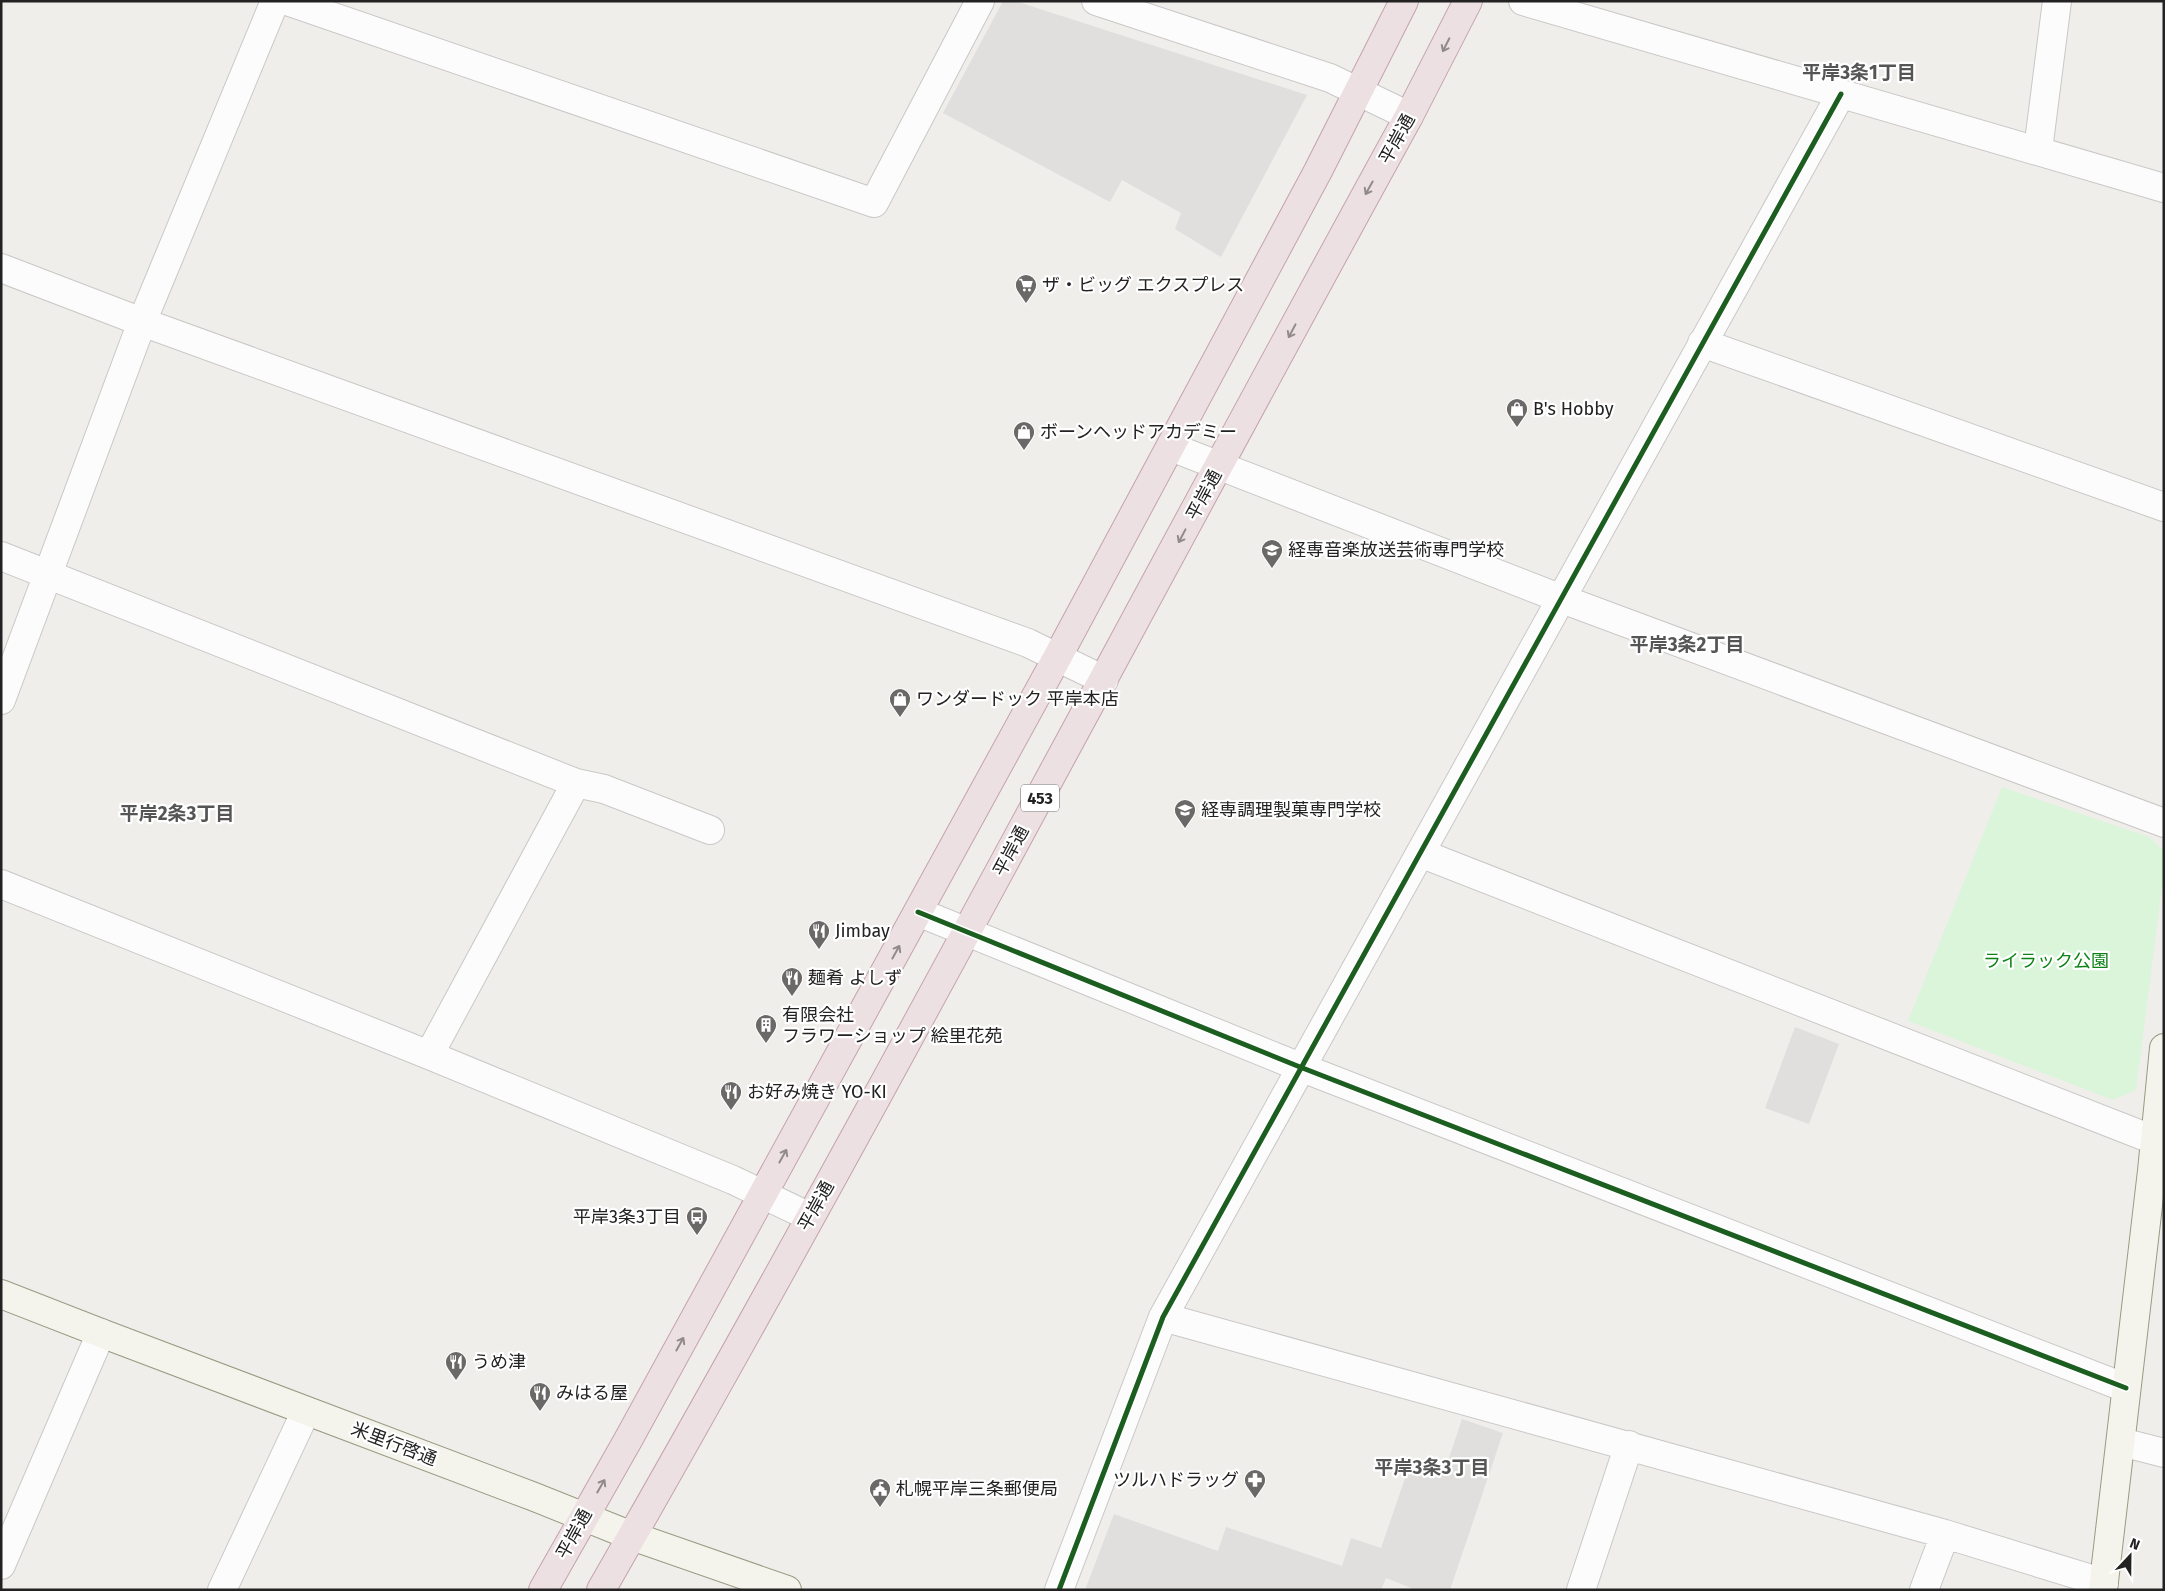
<svg xmlns="http://www.w3.org/2000/svg" width="2165" height="1591" font-family="'Fira Sans','Noto Sans JP',sans-serif">
<rect width="100%" height="100%" fill="#f0eeeb"/>
<path fill="#daf5da" d="M2002 787 2149 837 2164 851V872L2136 1090 2113 1100 1908 1021Z"/>
<path fill="#e0dfde" d="M1003 1H1015L1307 95 1221 257 1175 229 1181 213 1122 180 1110 202 943 113Z
M1795 1027 1839 1044 1809 1124 1765 1108Z
M1462 1419 1503 1433 1450 1590H1416L1386 1578 1381 1590H1085L1114 1514 1218 1551 1226 1527 1342 1566 1351 1538 1381 1548 1412 1458 1445 1470Z"/>
<g fill="none" stroke-linecap="round" stroke-linejoin="round">
<g stroke="#c9c8c7" stroke-width="30">
<path id="street" d="M287 1 874 203 980 1
M1096 1 1330 78 1409 116
M1523 1 2164 188
M2038 150 2057 1
M1 268 142 322 1028 643 1104 680
M1702 343 2164 507
M1171 447 1562 599 2164 823
M1 556 576 783 604 789 710 830
M1 700 142 322 275 1
M1420 853 2154 1140
M1 884 429 1055 733 1180 810 1217
M918 912 1300 1067 2126 1388
M429 1055 576 783
M1163 1317 1945 1534 2104 1583
M2121 1442 2164 1453
M1 1565 101 1333
M222 1590 306 1411
M1059 1590 1163 1317 1841 94
M1581 1590 1629 1445
M1924 1590 1945 1534"/>
</g>
<g stroke="#999a82" stroke-width="30">
<path id="secondary" d="M1 1294 101 1333 532 1496 632 1536 787 1590
M2103 1590 2152 1171 2164 1048"/>
</g>
<g stroke="#c5a2ac" stroke-width="30">
<path id="highway" d="M543 1590 628 1440 1058 656 1318 171 1404 1
M601 1590C880 1104 1139 607 1409 116L1468 1"/>
</g>
<use href="#street" stroke="#fdfcfc" stroke-width="28"/>
<use href="#secondary" stroke="#f4f4ed" stroke-width="28"/>
<use href="#highway" stroke="#ece0e2" stroke-width="28"/>
<g stroke="#fff" stroke-width="8">
<path id="cycleway" d="M918 912 1300 1067 2126 1388
M1059 1590 1163 1317 1841 94"/>
</g>
<use href="#cycleway" stroke="#1b5e20" stroke-width="5"/>
</g>
<defs><path id="oneway-shaft" d="M-6 0H5M1.5-3L5.5 0L1.5 3" fill="none" stroke-width="1.6" stroke-linecap="round" stroke-linejoin="round" transform="scale(1.25)"/></defs>
<g stroke="#918a8c">
<use href="#oneway-shaft" transform="translate(1446 45) rotate(117)"/>
<use href="#oneway-shaft" transform="translate(1369 188) rotate(119)"/>
<use href="#oneway-shaft" transform="translate(1292 331) rotate(118)"/>
<use href="#oneway-shaft" transform="translate(1182 536) rotate(118)"/>
<use href="#oneway-shaft" transform="translate(896 952) rotate(-61)"/>
<use href="#oneway-shaft" transform="translate(783 1156) rotate(-61)"/>
<use href="#oneway-shaft" transform="translate(680 1344) rotate(-61)"/>
<use href="#oneway-shaft" transform="translate(601 1486) rotate(-60)"/>
</g>
<defs>
<g id="supermarket-pin" transform="scale(1.125)"><path d="M0 17L-7.5 6A9.5 9.5 0 1 1 7.5 6Z" fill="#6a6968" stroke="#fff"/><path d="M-6-5.5h2.5l.6 2H6L4.5 2H-2.5L-4.4-4H-6ZM-1.5 3.2a1.3 1.3 0 1 0 .1 0ZM3 3.2a1.3 1.3 0 1 0 .1 0Z" fill="#fff"/></g>
<g id="shop-pin" transform="scale(1.125)"><path d="M0 17L-7.5 6A9.5 9.5 0 1 1 7.5 6Z" fill="#6a6968" stroke="#fff"/><path d="M-5-2.5h2.3a2.7 3.5 0 0 1 5.4 0H5L5.5 6h-11ZM-1.5-2.5h3a1.5 2.3 0 0 0-3 0Z" fill="#fff"/></g>
<g id="university-pin" transform="scale(1.125)"><path d="M0 17L-7.5 6A9.5 9.5 0 1 1 7.5 6Z" fill="#6a6968" stroke="#fff"/><path d="M0-5L7-2L0 1L-7-2ZM-4 1L0 2.5L4 1V4Q0 6-4 4Z" fill="#fff"/></g>
<g id="restaurant-pin" transform="scale(1.125)"><path d="M0 17L-7.5 6A9.5 9.5 0 1 1 7.5 6Z" fill="#6a6968" stroke="#fff"/><path d="M-5-6h1v4h1v-4h1v4h1v-4h1v5L-1.5 .5V6h-2V.5L-5-1ZM5-6V6H3V1.5H1.5Q1.5-4 5-6Z" fill="#fff"/></g>
<g id="building-pin" transform="scale(1.125)"><path d="M0 17L-7.5 6A9.5 9.5 0 1 1 7.5 6Z" fill="#6a6968" stroke="#fff"/><path d="M-4-6H4V6H1V3H-1V6H-4ZM-2.5-4.3h1.7v1.8h-1.7ZM.8-4.3h1.7v1.8H.8ZM-2.5-1h1.7V.8h-1.7ZM.8-1h1.7V.8H.8Z" fill="#fff"/></g>
<g id="bus-pin" transform="scale(1.125)"><path d="M0 17L-7.5 6A9.5 9.5 0 1 1 7.5 6Z" fill="#6a6968" stroke="#fff"/><path d="M-5-6H5V4H4V6H2V4H-2V6H-4V4H-5ZM-3.5-4V0h7V-4ZM-3.5 1.2v1.5H-2V1.2ZM2 1.2v1.5H3.5V1.2Z" fill="#fff"/></g>
<g id="pharmacy-pin" transform="scale(1.125)"><path d="M0 17L-7.5 6A9.5 9.5 0 1 1 7.5 6Z" fill="#6a6968" stroke="#fff"/><path d="M-2-6h4v4h4v4h-4v4h-4v-4h-4v-4h4Z" fill="#fff"/></g>
<g id="civic-pin" transform="scale(1.125)"><path d="M0 17L-7.5 6A9.5 9.5 0 1 1 7.5 6Z" fill="#6a6968" stroke="#fff"/><path d="M-.6-6.5H3V-4.5H.6V-3L4-1V1h2V6H-6V1h2V-1L-.6-3ZM-1.2 2.5V6h2.4V2.5Z" fill="#fff"/></g>
</defs>
<g fill-rule="evenodd">
<use href="#supermarket-pin" x="1026" y="285"/>
<use href="#shop-pin" x="1517" y="409"/>
<use href="#shop-pin" x="1024" y="432"/>
<use href="#university-pin" x="1272" y="550"/>
<use href="#shop-pin" x="900" y="699"/>
<use href="#university-pin" x="1185" y="810"/>
<use href="#restaurant-pin" x="819" y="931"/>
<use href="#restaurant-pin" x="792" y="978"/>
<use href="#building-pin" x="766" y="1025"/>
<use href="#restaurant-pin" x="731" y="1092"/>
<use href="#bus-pin" x="697" y="1217"/>
<use href="#restaurant-pin" x="456" y="1362"/>
<use href="#restaurant-pin" x="540" y="1393"/>
<use href="#pharmacy-pin" x="1255" y="1480"/>
<use href="#civic-pin" x="880" y="1489"/>
</g>
<g text-anchor="middle" stroke-width="4.5" stroke-linejoin="round" paint-order="stroke">
<rect fill="#fff" stroke="#646464" stroke-width="1" x="1021" y="784.5" width="38" height="27" rx="4"/>
<g font-size="16" font-weight="bold" fill="#222">
<text x="1040" y="804">453</text>
</g>
<g font-size="18" fill="#222" stroke="#fff">
<text transform="translate(1397 139) rotate(-61)" y="6">平岸通</text>
<text transform="translate(1204 495) rotate(-62)" y="6">平岸通</text>
<text transform="translate(1011 851) rotate(-62)" y="6">平岸通</text>
<text transform="translate(816 1206) rotate(-61)" y="6">平岸通</text>
<text transform="translate(394 1444) rotate(21)" y="6">米里行啓通</text>
<text transform="translate(574 1534) rotate(-61)" y="6">平岸通</text>
</g>
<g font-size="18" fill="#222" stroke="#fff" text-anchor="start">
<text x="1042" y="291">ザ・ビッグ エクスプレス</text>
<text x="1533" y="415">B's Hobby</text>
<text x="1040" y="438">ボーンヘッドアカデミー</text>
<text x="1288" y="556">経専音楽放送芸術専門学校</text>
<text x="916" y="705">ワンダードック 平岸本店</text>
<text x="1201" y="816">経専調理製菓専門学校</text>
<text x="835" y="937">Jimbay</text>
<text x="808" y="984">麺肴 よしず</text>
<text x="782" y="1021">有限会社<tspan x="782" dy="21">フラワーショップ 絵里花苑</tspan></text>
<text x="747" y="1098">お好み焼き YO-KI</text>
<text x="681" y="1223" text-anchor="end">平岸3条3丁目</text>
<text x="472" y="1368">うめ津</text>
<text x="556" y="1399">みはる屋</text>
<text x="1239" y="1486" text-anchor="end">ツルハドラッグ</text>
<text x="896" y="1495">札幌平岸三条郵便局</text>
</g>
<g font-size="18" fill="#0c8416" stroke="#fff">
<text x="2046" y="967">ライラック公園</text>
</g>
<g font-size="19" font-weight="bold" fill="#555" stroke="#fff">
<text x="1859" y="79">平岸3条1丁目</text>
<text x="1687" y="651">平岸3条2丁目</text>
<text x="177" y="820">平岸2条3丁目</text>
<text x="1432" y="1474">平岸3条3丁目</text>
</g>
</g>
<rect width="2165" height="1591" fill="none" stroke="#222222" stroke-width="5"/>
<g transform="translate(2130 1556) rotate(22)" stroke="#ffffff" stroke-width="4" paint-order="stroke">
<path d="M0-4L9 19L0 12L-9 19Z" fill="#222222"/>
<text y="-8" font-size="14" font-weight="bold" text-anchor="middle" fill="#222222">N</text>
</g>
</svg>
